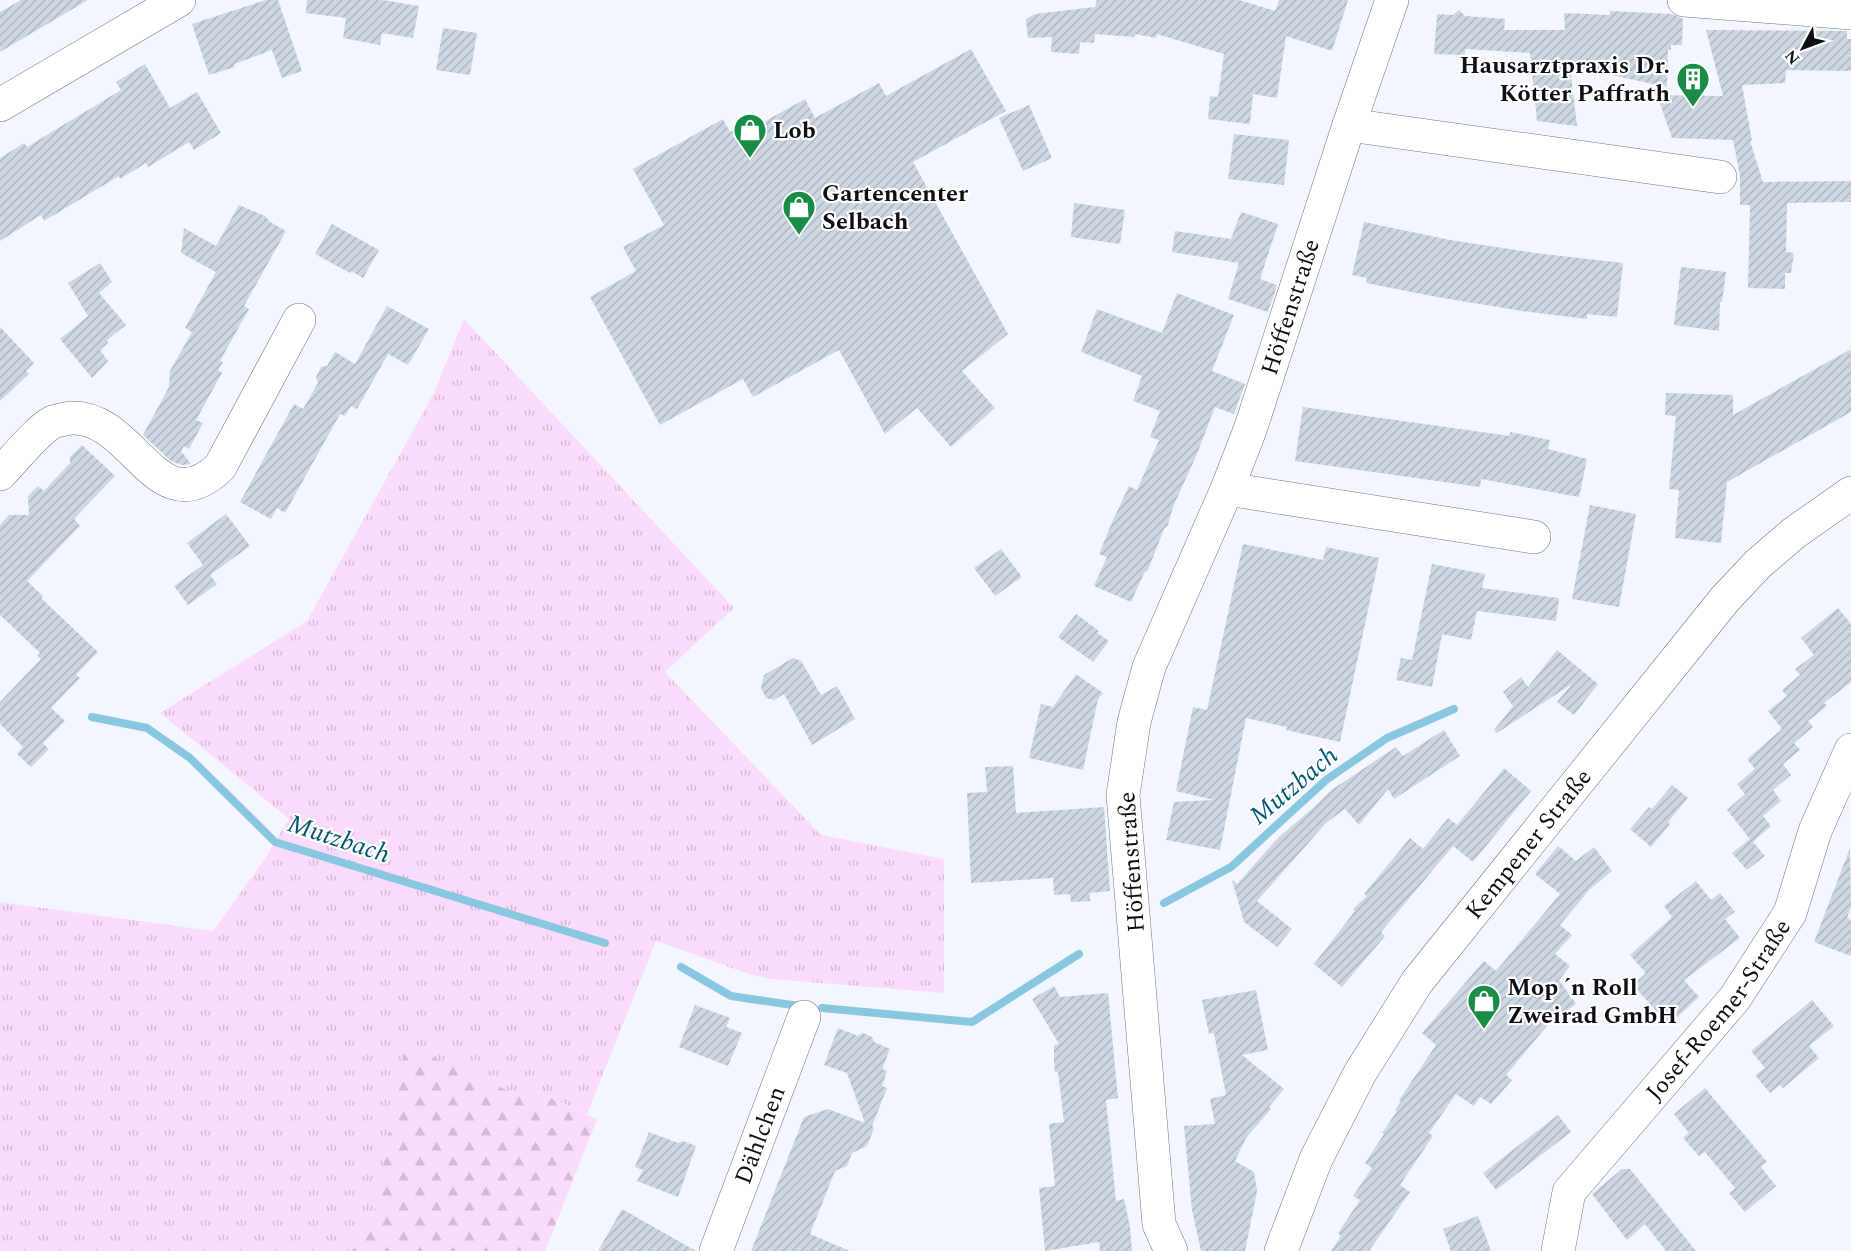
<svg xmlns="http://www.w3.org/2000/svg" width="1851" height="1251" font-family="Spectral,serif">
<defs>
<pattern id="grass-tufts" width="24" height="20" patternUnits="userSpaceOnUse" patternTransform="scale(1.5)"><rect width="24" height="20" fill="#fbdbfc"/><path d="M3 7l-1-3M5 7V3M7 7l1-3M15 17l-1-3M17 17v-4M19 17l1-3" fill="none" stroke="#d6bbd7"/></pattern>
<pattern id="forest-firs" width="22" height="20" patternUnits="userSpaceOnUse" patternTransform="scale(1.5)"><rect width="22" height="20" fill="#fbdbfc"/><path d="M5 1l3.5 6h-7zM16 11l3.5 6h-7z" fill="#d6bbd7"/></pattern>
<pattern id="building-hatch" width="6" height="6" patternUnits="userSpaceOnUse" patternTransform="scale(1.5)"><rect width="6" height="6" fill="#ccd7e3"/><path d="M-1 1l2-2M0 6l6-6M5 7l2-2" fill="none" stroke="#aeb7c2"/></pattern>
</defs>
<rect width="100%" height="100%" fill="#f3f6ff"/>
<path fill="url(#grass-tufts)" d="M464 319 734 608 665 672 821 835 944 859V993L771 979 749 974 656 941 587 1114 533 1090 529 1100 407 1046 376 1205 352 1251H0V902L213 931 266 857 289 819 160 713 307 621 434 393Z"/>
<path fill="url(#forest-firs)" d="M406 1045 529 1100 533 1090 597 1119 545 1251H352L376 1205Z"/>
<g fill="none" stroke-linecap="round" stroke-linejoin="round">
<path stroke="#89c7e1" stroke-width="8" d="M92 717 147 728 190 758 275 842 605 943
M1164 903 1231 867 1326 780 1387 738 1454 709
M681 967 731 996 799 1006
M822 1008 972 1022 1079 954"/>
</g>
<path fill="url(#building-hatch)" d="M21 0H88L0 52V12Z
M266 0H278L302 71 282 78 272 50 234 64 235 67 209 75 192 24Z
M307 0H382L419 6 413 38 382 33 380 45 343 38 346 18 306 13Z
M1097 0H1239L1275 11 1279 0H1348L1332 51 1286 36 1277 98 1253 94 1250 124 1208 119 1210 96 1218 97 1224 54 1157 34 1156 38 1135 34 1134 37 1095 34 1094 43 1080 42 1079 54 1051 52 1052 37 1028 38 1026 19 1035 14 1095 7Z
M1459 10 1465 16 1505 19 1504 30H1565L1564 13 1610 15V11L1672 14 1683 19 1682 45H1671V50L1668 49 1667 87 1570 66 1577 126 1537 121 1530 53 1465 49V55L1434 54 1437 14 1453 15Z
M443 28 477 33 470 75 436 70Z
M1706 30 1842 31H1847V39H1851V71L1786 70 1785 83 1742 85 1752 141H1750L1763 182 1851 181V202L1787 203 1786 252 1794 253 1791 273H1785V289L1748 288 1750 205H1740V175L1733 140 1672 138 1657 95 1723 96Z
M971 49 1006 111 913 162 1008 334 962 371 995 408 951 447 917 408 885 434 839 350 753 397 743 379 660 425 590 297 636 271 623 247 664 225 633 169 723 119 730 132 750 121 753 128 805 99 815 118 879 83 886 96Z
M145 64 170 108 197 92 221 133 194 150 189 142 148 167 146 163 120 179 119 176 44 221 41 215 0 241V158L24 143 27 147 121 90 116 82Z
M1029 105 1052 158 1023 171 999 118Z
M1234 134 1289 140 1284 185 1228 179Z
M1074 203 1125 210 1120 244 1071 237Z
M239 205 265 216 270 222 286 231 244 306 249 309 220 361 223 362 218 370 222 373 196 420 203 423 189 449 184 446 181 451 191 464 182 465 171 461 143 435 169 387 170 371 192 332 185 328 216 272 181 253 184 228 216 246Z
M1241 212 1278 224 1260 279 1277 285 1268 312 1228 299 1239 263 1172 252 1175 231 1231 239Z
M1364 222 1450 240 1535 253 1623 263 1617 317 1587 314V319L1522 311 1437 297 1366 283 1367 278 1352 275Z
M332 224 379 250 363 278 351 271 350 273 315 254Z
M100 263 112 282 99 293 126 325 107 340 108 343 100 350 108 361 92 378 60 339 88 316 68 283Z
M1681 267 1726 272 1722 302H1720L1719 331 1674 325Z
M1177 293 1234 315 1212 371 1245 384 1234 414 1215 407 1197 454 1173 507 1168 525 1164 529 1148 570 1144 573 1131 602 1094 586 1107 557 1099 554 1113 520 1129 486 1137 490 1159 440 1150 437 1160 411 1133 401 1142 376 1081 352 1097 309 1162 333Z
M387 306 429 329 408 365 388 354 357 409 351 406 345 416 340 414 285 513 277 508 271 519 240 502 294 404 303 409 318 383 316 377 321 367 327 366 335 352 355 364Z
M0 327 34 363 26 371 29 374 0 401Z
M1851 349V412L1727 482 1721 543 1675 538 1679 490 1669 489 1676 416 1665 415 1666 393 1733 395V415Z
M1303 407 1510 436V432L1550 440 1548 449 1587 459 1579 497 1481 479 1480 487 1295 461Z
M82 445 115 476 74 519 80 526 27 581 43 596 41 598 98 652 76 675 80 678 51 708 65 721 43 743 49 749 31 767 17 754 23 747 0 724V702L41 659 37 656 40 653 0 615V525L9 515H29L28 496 38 486 44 491 70 463V457Z
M1590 505 1636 514 1619 607 1572 599Z
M226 514 250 546 210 575 217 584 188 605 174 586 203 565 187 543Z
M1243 544 1323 560 1326 547 1379 558 1340 742 1286 730 1287 727 1246 718 1220 850 1166 840 1174 802 1214 800 1176 791 1193 707 1207 710Z
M1001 549 1022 577 995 596 974 568Z
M1432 564 1485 574 1482 588 1559 598 1556 621 1477 611 1471 640 1442 634 1432 687 1396 680 1401 658 1412 660Z
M1838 608 1851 624V682L1824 703 1827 706 1808 721 1813 727 1794 743 1800 750 1783 764 1791 775 1773 790 1781 801 1763 816 1771 826 1753 842 1765 856 1747 870 1732 853 1750 839 1727 810 1745 794 1737 784 1755 769 1747 759 1782 729 1768 711 1787 696 1782 690 1800 675 1795 669 1814 655 1801 638Z
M1076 614 1099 631 1097 633 1109 641 1093 662 1058 637Z
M1557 650 1598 684 1574 715 1557 702 1572 684 1497 733 1494 730 1513 706 1503 692 1521 677 1528 687Z
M793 658 801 661 821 695 837 686 855 719 812 745 784 694 774 700 766 698 761 688 764 675Z
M1076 674 1103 693 1098 699 1083 770 1029 758 1041 704 1053 707Z
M1444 730 1460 756 1394 799 1388 789 1359 825 1345 809 1326 823 1257 901 1292 929 1277 947 1244 922 1232 880 1237 884 1279 837 1312 809 1330 791 1396 747 1403 756Z
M1013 766 1016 813 1104 807 1110 891 1090 893V901L1071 902 1070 894 1054 895 1053 878 971 883 967 793 987 792 985 767Z
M1504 768 1531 791 1473 862 1453 846 1381 932 1385 936 1342 987 1314 964 1355 911 1353 909 1367 896 1364 894 1410 838 1423 849 1448 818 1457 825Z
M1672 785 1688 798 1668 822 1670 824 1651 847 1630 829 1649 807 1652 809Z
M1558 846 1576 861 1594 847 1612 871 1590 889 1560 925 1572 935 1555 954 1570 966 1559 980 1576 1004 1551 1021 1506 1075 1512 1080 1491 1104 1480 1097 1474 1106 1456 1094 1429 1133 1433 1136 1400 1185 1410 1192 1369 1251H1331L1341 1236 1338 1233 1360 1200 1353 1196 1372 1168 1365 1163 1384 1134 1382 1133 1397 1111 1395 1110 1401 1101 1399 1100 1436 1045 1422 1033 1484 961 1496 971 1560 894 1535 874Z
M1850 848 1851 907 1847 918 1851 920V956L1814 942Z
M1696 881 1711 900 1720 893 1735 912 1725 919 1740 938 1684 980 1699 997 1669 1025 1633 985 1646 973 1630 955 1672 917 1664 906Z
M1054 986 1060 997 1108 993 1118 1098 1106 1100 1116 1201 1124 1199 1130 1227 1132 1251H1100L1099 1242 1045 1251 1039 1188 1055 1186 1049 1124 1064 1122 1058 1072H1055L1054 1061V1045L1059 1044 1032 999Z
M1256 990 1268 1050 1242 1055 1284 1089 1269 1107 1271 1109 1246 1138 1235 1161 1254 1172 1257 1191 1245 1251H1201L1192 1210 1184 1126 1215 1124 1210 1099 1226 1095 1214 1033 1209 1034 1202 1000Z
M1812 1000 1834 1026 1809 1046 1819 1058 1783 1088 1780 1085 1770 1093 1755 1075 1765 1068 1751 1051Z
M695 1005 730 1018 726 1027 742 1033 728 1066 679 1047Z
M838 1028 858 1036 863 1033 872 1037 874 1042 890 1049 882 1069 887 1071 882 1086 887 1088 872 1126 874 1127 873 1131 867 1146 852 1153 847 1166 835 1171 810 1234 850 1251H751L804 1117 828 1109 865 1123 847 1073 824 1065Z
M1705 1088 1767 1162 1761 1167 1776 1186 1745 1212 1729 1193 1735 1188 1705 1152 1699 1156 1683 1138 1689 1133 1674 1114Z
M1558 1115 1571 1132 1496 1190 1483 1173Z
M649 1132 678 1143 683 1141 696 1146 678 1197 637 1181 643 1170 635 1167Z
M1622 1169H1630L1696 1251H1666L1645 1224 1627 1240 1592 1194Z
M622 1209 696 1251H598Z
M1478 1216 1491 1251H1451L1443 1229Z"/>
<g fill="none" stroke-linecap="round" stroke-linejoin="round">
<g stroke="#727582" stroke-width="34">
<g id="minor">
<path d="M1684 0 1851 13"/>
<path d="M0 105 179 0"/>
<path d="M1349 125 1720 177"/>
<path d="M0 474C13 461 37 430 53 422 59 420 65 419 71 418 134 415 157 527 220 467L299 320"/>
<path d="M1227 489 1534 537"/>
<path id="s1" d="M716 1251 804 1017"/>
<path id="s2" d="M1171 1251 1159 1224 1123 795 1134 722 1149 667 1227 489 1250 430 1349 125 1392 0"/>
<path id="s3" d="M1558 1251 1569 1192 1735 998 1790 913 1815 831 1851 750"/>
</g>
</g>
<g stroke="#727582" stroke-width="34">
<g id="major">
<path id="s4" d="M1281 1251 1316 1159 1360 1073 1417 982 1725 599 1758 564 1794 533 1851 493"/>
</g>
</g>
<use href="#minor" stroke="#fff" stroke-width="33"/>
<use href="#major" stroke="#fff" stroke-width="33"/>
</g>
<defs>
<g id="building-pin" transform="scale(1.725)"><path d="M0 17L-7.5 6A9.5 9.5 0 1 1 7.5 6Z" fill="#198c46" stroke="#fff"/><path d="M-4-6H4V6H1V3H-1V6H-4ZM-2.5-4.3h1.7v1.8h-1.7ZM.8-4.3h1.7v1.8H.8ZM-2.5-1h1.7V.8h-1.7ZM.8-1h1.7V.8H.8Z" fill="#fff"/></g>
<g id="shop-pin" transform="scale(1.725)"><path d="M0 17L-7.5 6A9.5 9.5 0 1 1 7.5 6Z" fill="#198c46" stroke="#fff"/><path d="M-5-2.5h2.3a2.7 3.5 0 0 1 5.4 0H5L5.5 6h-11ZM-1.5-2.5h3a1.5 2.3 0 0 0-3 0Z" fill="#fff"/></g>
</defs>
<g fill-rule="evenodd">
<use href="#building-pin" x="1693" y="79"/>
<use href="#shop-pin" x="750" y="130"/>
<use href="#shop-pin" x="799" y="207"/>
<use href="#shop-pin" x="1484" y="1001"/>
</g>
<g text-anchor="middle" stroke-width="4.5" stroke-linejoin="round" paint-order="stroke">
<g font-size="24" font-weight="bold" fill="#0e0f14" stroke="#fff" text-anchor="start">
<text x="1670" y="73" text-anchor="end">Hausarztpraxis Dr.<tspan x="1670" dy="28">Kötter Paffrath</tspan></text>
<text x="773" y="138">Lob</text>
<text x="822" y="201">Gartencenter<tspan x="822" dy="28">Selbach</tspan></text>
<text x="1507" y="995">Mop ´n Roll<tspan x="1507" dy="28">Zweirad GmbH</tspan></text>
</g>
<g font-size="24" fill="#0e0f14" stroke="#fff">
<text dy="8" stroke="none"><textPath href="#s2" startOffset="978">Höffenstraße</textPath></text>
<text dy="8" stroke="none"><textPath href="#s4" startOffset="480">Kempener Straße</textPath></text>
<text transform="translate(1131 862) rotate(-94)" y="8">Höffenstraße</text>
<text dy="8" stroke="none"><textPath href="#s3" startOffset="296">Josef-Roemer-Straße</textPath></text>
<text dy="8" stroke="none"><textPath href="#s1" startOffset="124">Dählchen</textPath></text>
</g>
<g font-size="26" font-style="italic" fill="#005872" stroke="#fff">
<text transform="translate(1293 785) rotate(-40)" y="9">Mutzbach</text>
<text transform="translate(339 838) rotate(18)" y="9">Mutzbach</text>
</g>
</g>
<g transform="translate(1803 48) rotate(229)" stroke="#ffffff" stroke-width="4.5" paint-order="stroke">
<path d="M0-4.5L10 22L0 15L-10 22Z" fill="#0e0f14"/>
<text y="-9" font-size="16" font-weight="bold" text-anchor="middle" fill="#0e0f14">N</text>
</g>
</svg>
